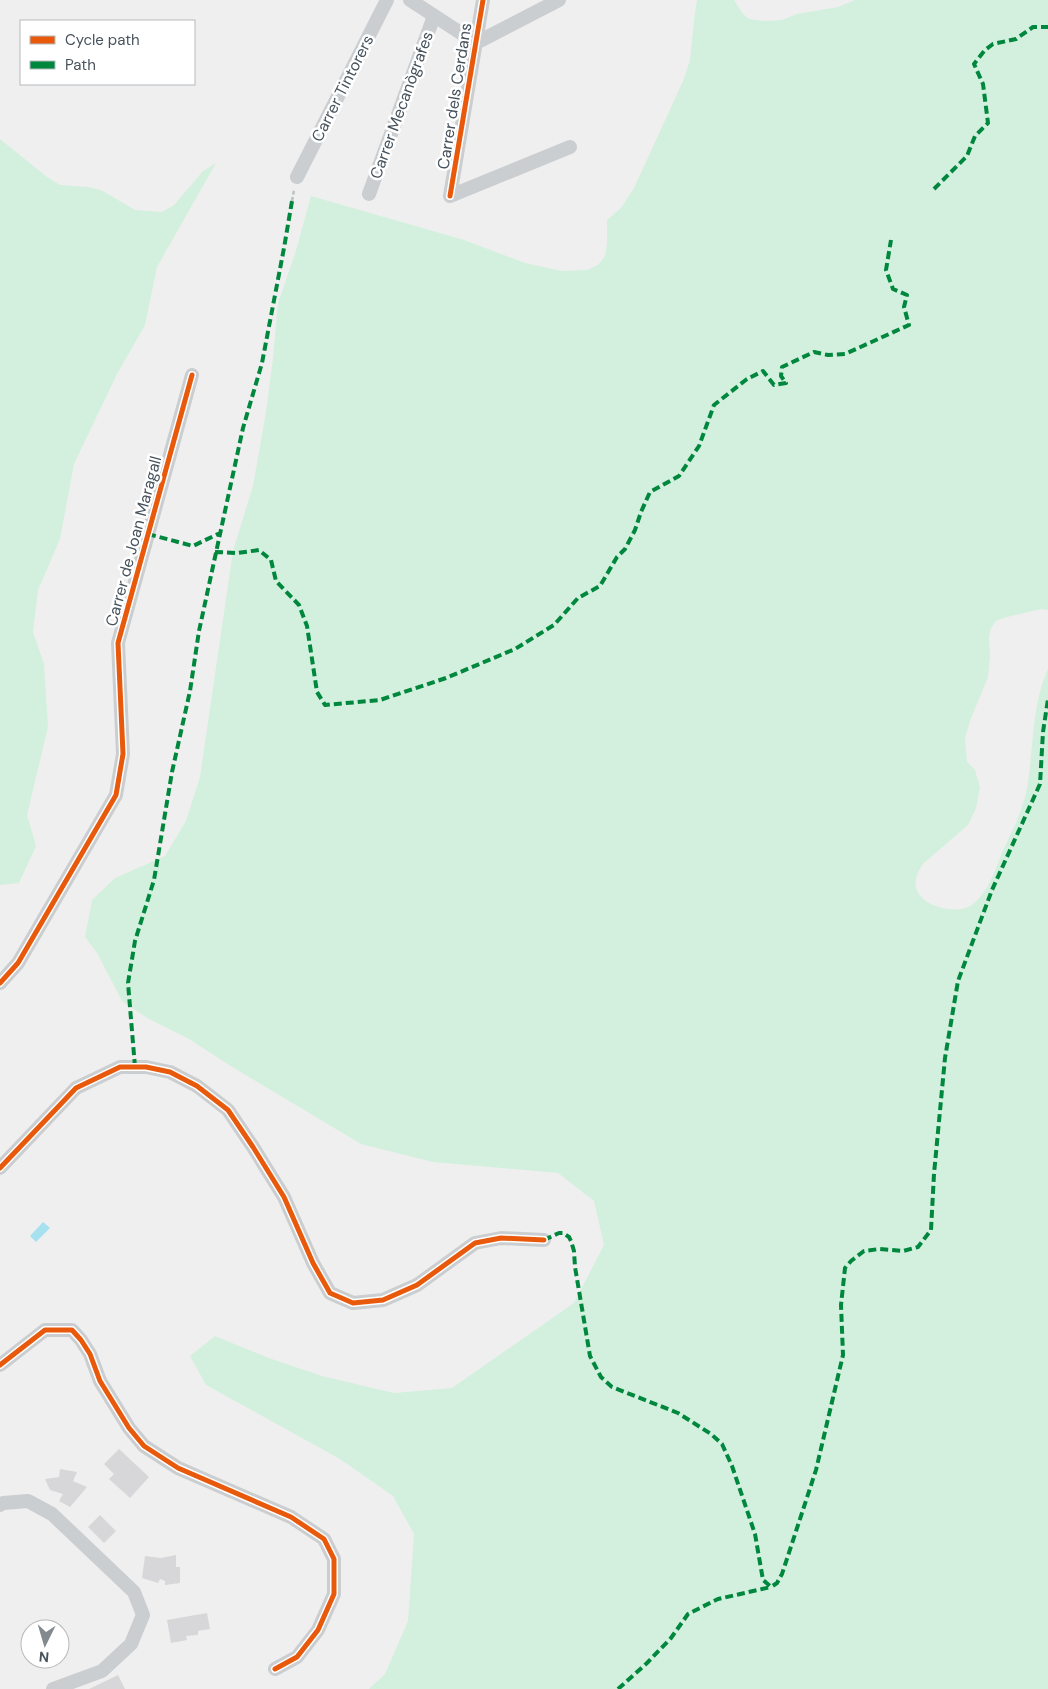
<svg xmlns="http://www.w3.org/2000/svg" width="1048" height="1689" font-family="'DM Sans',sans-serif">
<rect width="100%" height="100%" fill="#f0efef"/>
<path fill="#d2f0dd" d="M697 0H734L743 14 749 19 765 21 782 20 797 14 838 7 855 0H1048V610L1041 609 1003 618 996 621 991 628 989 636 990 655 988 677 970 721 965 738 967 762 975 770 980 788 976 808 968 825 924 863C893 902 956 919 973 904 987 893 995 872 1001 855 1010 834 1023 812 1027 788 1034 748 1031 707 1048 669V1689H369L385 1674 408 1621 414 1534 393 1496 340 1459 206 1385 190 1356 215 1336 269 1358 322 1376 394 1393 452 1388 574 1303 604 1245 594 1201 558 1173 433 1162 361 1144 229 1065 189 1039 147 1018 122 1001 97 953 85 937 92 900 115 878 165 856 186 821 200 777 233 551 253 486 266 412 273 358 278 303 295 254 311 196 464 240 525 263 562 271 587 270 598 265 605 256 607 244V220L621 208 634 188 683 81 690 60 694 20Z
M0 139 47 177 60 185 88 187 101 190 135 210 162 212 174 205 203 171 216 163 157 267 145 325 117 374 74 464 60 539 38 590 33 632 44 664 48 727 27 815 36 846 19 883 0 885Z"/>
<path fill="#a6e1ef" d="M43 1222 50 1228 36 1242 30 1236Z"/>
<path fill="#d7d7d9" d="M119 1449 149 1477 130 1498 109 1479 114 1474 104 1464Z
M60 1469 77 1472 73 1481 87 1487 70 1507 59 1501 63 1494 50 1490 45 1479 59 1477Z
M100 1515 116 1531 104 1543 88 1527Z
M176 1555V1567H180V1583L165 1585V1581L160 1579 158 1583 142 1578 145 1556 161 1558Z
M207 1613 210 1629 198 1631V1635L186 1636 187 1640 171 1643 167 1620Z
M118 1675 125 1689H89Z"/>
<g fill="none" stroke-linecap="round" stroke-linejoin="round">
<path stroke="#b7c4c0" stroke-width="2.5" stroke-dasharray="4 2.5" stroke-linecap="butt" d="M292 201 294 190"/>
<path stroke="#cbced0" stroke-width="14" d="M410 0 476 43 559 0
M297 177 387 0
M369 194 434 16
M450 196 483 0
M450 196 570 147
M0 983 18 963 116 795 123 754 118 643 192 375
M0 1168 76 1088 120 1067H146L170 1072 197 1086 228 1110 253 1147 284 1197 313 1263 330 1293 353 1303 383 1300 417 1285 475 1243 501 1238 544 1240
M0 1365 45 1330H72L81 1340 90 1354 100 1381 129 1428 144 1446 178 1468 291 1517 324 1539 334 1559V1594L318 1630 297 1657 275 1669
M0 1505 3 1503 28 1501 52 1514 134 1592 143 1615 131 1644 102 1671 53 1689"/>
<path stroke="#00873e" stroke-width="4" stroke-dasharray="8 4" stroke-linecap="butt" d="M934 189 967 156 975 136 988 123 983 84 974 64 985 50 993 44 1016 39 1033 27H1048
M148 534 193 546 220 533
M215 552 237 553 259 550 271 560 276 581 299 605 307 626 317 692 325 705 380 700 446 678 515 649 554 625 578 598 600 586 617 557 625 549 635 530 641 512 650 492 679 476 699 446 714 405 747 379 763 371 774 385 786 383 781 376 782 367 814 352 828 355 845 354 909 325 904 307 907 295 893 289 886 270 891 240
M135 1067 128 983 135 941 154 880 172 772 190 691 199 631 243 428 262 363 284 248 292 201
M544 1240 559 1233H563L569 1237 571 1241 574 1251 575 1267 590 1356 601 1377 612 1387 678 1413 711 1434 722 1444 732 1466 755 1534 763 1580 771 1587 777 1583 782 1574 816 1470 843 1355 841 1305 845 1268 851 1261 864 1251 879 1249 903 1251 918 1247 931 1230 934 1174 945 1058 958 981 992 890 1040 784 1043 732 1048 699
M618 1689 647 1663 671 1638 688 1614 718 1599 771 1587"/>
<g stroke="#fff" stroke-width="8">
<path id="cycleway" d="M450 196 483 0
M0 983 18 963 116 795 123 754 118 643 192 375
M0 1168 76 1088 120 1067H146L170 1072 197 1086 228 1110 253 1147 284 1197 313 1263 330 1293 353 1303 383 1300 417 1285 475 1243 501 1238 544 1240
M0 1365 45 1330H72L81 1340 90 1354 100 1381 129 1428 144 1446 178 1468 291 1517 324 1539 334 1559V1594L318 1630 297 1657 275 1669"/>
</g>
<use href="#cycleway" stroke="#e8590c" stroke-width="5"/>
</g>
<g text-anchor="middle" stroke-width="5" stroke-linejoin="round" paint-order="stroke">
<g font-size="16" fill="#46525c" stroke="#fff">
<text transform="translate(342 88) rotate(-63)" y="6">Carrer Tintorers</text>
<text transform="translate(454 96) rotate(-81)" y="6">Carrer dels Cerdans</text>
<text transform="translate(401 105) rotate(-70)" y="6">Carrer Mecanògrafes</text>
<text transform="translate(133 541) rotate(-75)" y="6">Carrer de Joan Maragall</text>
</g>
</g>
<rect x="20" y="20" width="175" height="65" fill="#ffffff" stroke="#b5babe"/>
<rect x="30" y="36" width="25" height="8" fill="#e8590c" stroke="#b5babe"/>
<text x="65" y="45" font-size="15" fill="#46525c">Cycle path</text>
<rect x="30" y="61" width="25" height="8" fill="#00873e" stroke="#b5babe"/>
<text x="65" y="70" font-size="15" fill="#46525c">Path</text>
<g transform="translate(45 1644) rotate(185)"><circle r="24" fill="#ffffff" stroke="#b5babe"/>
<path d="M0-4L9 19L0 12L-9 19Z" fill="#82898f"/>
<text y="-8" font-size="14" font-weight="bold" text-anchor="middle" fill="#46525c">N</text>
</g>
</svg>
